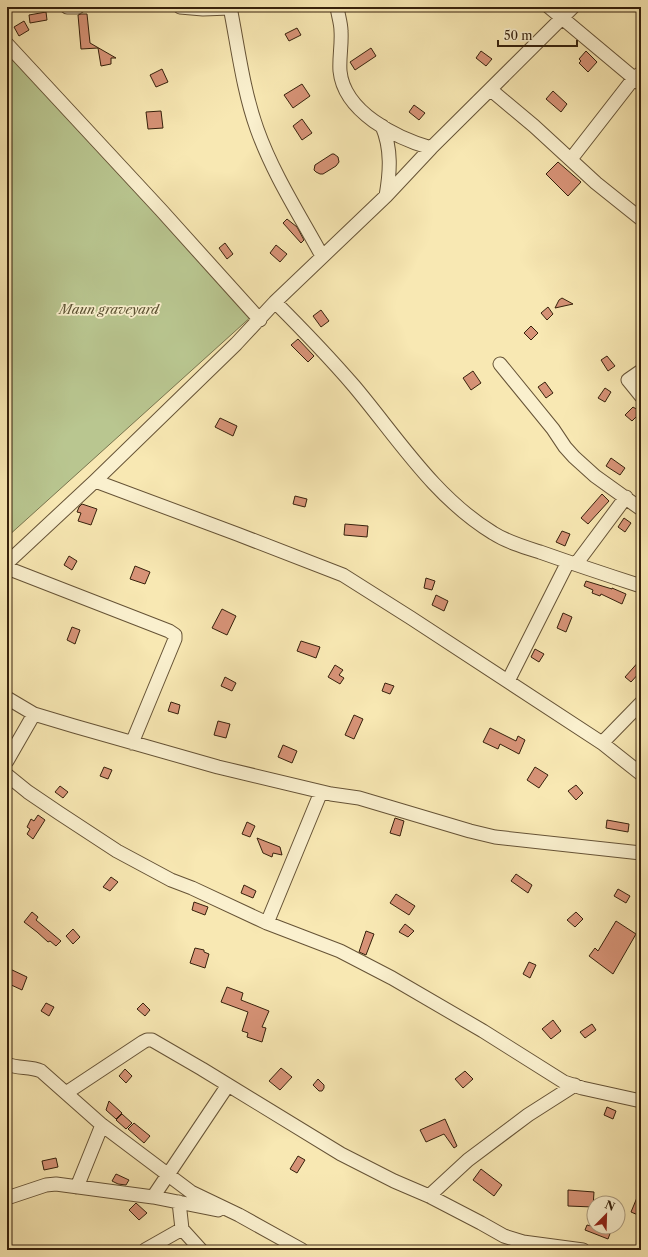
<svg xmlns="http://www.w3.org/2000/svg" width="648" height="1257" font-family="'Libre Caslon Text',serif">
<rect width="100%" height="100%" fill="#f8e8b3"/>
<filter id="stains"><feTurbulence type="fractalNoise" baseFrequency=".005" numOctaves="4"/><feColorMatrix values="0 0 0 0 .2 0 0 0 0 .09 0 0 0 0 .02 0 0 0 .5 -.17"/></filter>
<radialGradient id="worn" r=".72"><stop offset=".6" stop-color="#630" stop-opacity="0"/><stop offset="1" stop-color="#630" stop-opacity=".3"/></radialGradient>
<path fill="#b9c690" stroke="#78744e" d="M7 47 253 315 7 537Z"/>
<path fill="#d79377" stroke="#36210c" d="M46 12 47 20 30 23 29 15Z
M81 14H87L90 43 116 58H111V64L101 66 98 48 81 49 78 15Z
M24 21 29 30 19 36 14 27Z
M297 28 301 35 289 41 285 34Z
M371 48 376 56 355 70 350 62Z
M481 51 492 59 486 66 476 58Z
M586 51 597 62 588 72 579 63 581 61 579 59Z
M162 69 168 82 156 87 150 75Z
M302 84 310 96 293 108 284 95Z
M553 91 567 104 561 112 546 99Z
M414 105 425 113 419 120 409 112Z
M161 111 163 128 148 129 146 112Z
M302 119 312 133 302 140 293 126Z
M332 154H334L338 157 339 162 336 166 323 174H320L316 172 314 170 315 165Z
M558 162 581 182 568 196 546 174Z
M287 219 297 227 304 240 301 243 283 223Z
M225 243 233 254 227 259 219 248Z
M276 245 287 254 280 262 270 253Z
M562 298 573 304 555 308 559 300Z
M548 307 553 314 547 320 541 313Z
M321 310 329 321 321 327 313 316Z
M531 326 538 333 531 340 524 333Z
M298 339 314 356 308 362 291 345Z
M607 356 615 366 608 371 601 360Z
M473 371 481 383 471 390 463 378Z
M545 382 553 393 546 398 538 387Z
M605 388 611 392 605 402 598 398Z
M633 407 641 412 632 421 625 415Z
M220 418 237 426 233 436 215 427Z
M611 458 625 468 620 475 606 466Z
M602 494 609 501 588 524 581 518Z
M295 496 307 499 305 507 293 504Z
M82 504 97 509 91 525 78 521 81 513 77 512 79 507Z
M624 518 631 523 625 532 618 527Z
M345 524 368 526 367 537 344 535Z
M562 531 570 534 565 546 556 542Z
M69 556 77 561 72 570 64 565Z
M135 566 150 572 145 584 130 579Z
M426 578 435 581 432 590 424 588Z
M586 581 612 589V588L626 594 622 604 601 594 600 596 592 593 593 590 584 586Z
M436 595 448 601 444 611 432 605Z
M222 609 236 616 227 635 212 628Z
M563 613 572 617 566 632 557 628Z
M72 627 80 630 75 644 67 640Z
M301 641 320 647 316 658 297 651Z
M535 649 544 654 539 662 531 657Z
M641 659V671L631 682 625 677Z
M335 665 343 670 339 675 344 678 340 684 328 677Z
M225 677 236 683 232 691 221 686Z
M385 683 394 686 390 694 382 691Z
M171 702 180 705 178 714 168 711Z
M354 715 363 719 354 739 345 735Z
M218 721 230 724 226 738 214 735Z
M490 728 516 741 518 736 525 740 519 754 500 744 498 749 483 742Z
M283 745 297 751 292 763 278 757Z
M104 767 112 770 108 779 100 776Z
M535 767 548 775 539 788 527 780Z
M576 785 583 793 576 800 568 791Z
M60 786 68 792 63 798 55 792Z
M38 815 45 820 33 839 27 834 30 829 27 827 31 819 34 821Z
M395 818 404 821 400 836 390 833Z
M607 820 629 824 628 832 606 828Z
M247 822 255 826 250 837 242 834Z
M257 838 280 847 282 855 273 853 272 857 263 853Z
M516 874 532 885 528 893 511 881Z
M111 877 118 882 110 891 103 887Z
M244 885 256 891 253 898 241 893Z
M618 889 630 896 626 903 614 896Z
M396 894 415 906 409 915 390 903Z
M194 902 208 907 205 915 192 910Z
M32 912 38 917 36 920 61 941 56 946 50 941 48 942 37 932 24 922Z
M576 912 583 919 575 927 567 920Z
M616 921 636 934 613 974 589 956 595 948 598 951Z
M405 924 414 931 408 937 399 932Z
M73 929 80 937 73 944 66 936Z
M366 931 374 934 366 955 359 952Z
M195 948 204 950V952L209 954 205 968 190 963Z
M529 962 536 965 530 978 523 974Z
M10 969 27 977 22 990 7 983V976Z
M227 987 243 993 241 1000 269 1011 262 1027 266 1028 262 1042 247 1037 248 1033 242 1031 248 1012 221 1002Z
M46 1003 54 1007 49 1016 41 1011Z
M143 1003 150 1010 145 1016 137 1009Z
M553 1020 561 1031 551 1039 542 1029Z
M592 1024 596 1030 585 1038 580 1032Z
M281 1068 292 1077 280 1090 269 1081Z
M125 1069 132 1076 126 1083 119 1076Z
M465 1071 473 1079 463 1088 455 1079Z
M318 1079 324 1085V1088L322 1091H319L313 1085Z
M109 1101 122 1113 116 1119 106 1110Z
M607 1107 616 1111 613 1119 604 1115Z
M122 1114 132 1123 126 1129 116 1120Z
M445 1119 457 1146 454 1148 444 1134 426 1142 420 1130Z
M134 1123 150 1136 144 1143 128 1129Z
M298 1156 305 1160 297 1173 290 1169Z
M56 1158 58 1167 44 1170 42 1161Z
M481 1169 502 1185 494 1196 473 1180Z
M116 1174 129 1180 126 1185 118 1184 112 1181Z
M641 1188V1208L638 1215 631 1212Z
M568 1190 594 1192 593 1207 568 1206Z
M136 1203 147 1213 139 1220 129 1210Z
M587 1225 611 1231 608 1239 585 1230Z"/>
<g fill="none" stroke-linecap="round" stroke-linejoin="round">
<g stroke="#665336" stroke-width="15">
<path id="minor" d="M67 7H78
M180 7 203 9 230 8
M230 7C238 47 243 90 257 129 273 174 299 214 322 256
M337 7C338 15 341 23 341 31 342 44 339 58 340 71 344 112 396 138 431 148
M549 7 641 84
M7 44 161 210 260 320
M491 90 534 126 596 183 641 219
M382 126C392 149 390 173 386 196
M571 159 634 78 641 73
M275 302C302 329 329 357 354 386 397 437 434 497 493 533 507 542 524 547 540 552 574 564 607 575 641 586
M500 364 553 429 565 447 574 457 595 476 641 509
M641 371 628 380 641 396
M95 481 237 534 343 575 411 618 602 743 641 774
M7 563 95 481 236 344 275 302 386 196 431 148 573 7
M576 564 626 497
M7 568 169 631 175 635V639L132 743
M508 681 568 562
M7 698 34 714 74 726 218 767 331 794 359 798 470 831 495 837 641 853
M602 743 641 703
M7 761 34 714
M7 775 28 792 59 813 117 851 171 880 192 888 267 923 340 951 392 978 483 1031 564 1082 582 1088 641 1101
M267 923 321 792
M7 1064C18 1069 30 1066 41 1071L102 1125 191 1192 239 1215 302 1250
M66 1093 143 1042 147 1040H152L202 1069 341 1154 394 1181 429 1196 481 1223 504 1236 523 1242 583 1250
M77 1187 102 1125
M429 1196 468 1160 528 1115 575 1085
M153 1197 228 1085
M7 1198 46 1185 56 1184 153 1197 218 1210
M179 1202 182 1229
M145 1250 182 1229 201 1250"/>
</g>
<use href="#minor" stroke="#faf0ce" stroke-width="13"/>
</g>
<g text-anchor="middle" stroke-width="3.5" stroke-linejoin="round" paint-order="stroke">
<g font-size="13" font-style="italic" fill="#5d5334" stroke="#faf0ce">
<text x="109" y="314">Maun graveyard</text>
</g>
</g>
<rect width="648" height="1257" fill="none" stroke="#f8e8b3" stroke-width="24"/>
<rect x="8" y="8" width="632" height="1241" fill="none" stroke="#36210c" stroke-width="2"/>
<rect x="12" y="12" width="624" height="1233" fill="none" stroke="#36210c"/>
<g transform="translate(606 1215) rotate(23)"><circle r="19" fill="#faf0ce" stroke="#ac9d80"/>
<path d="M0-3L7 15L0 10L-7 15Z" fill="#8f2418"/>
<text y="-6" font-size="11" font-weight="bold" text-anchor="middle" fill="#36210c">N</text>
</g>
<path d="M498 40v6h79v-6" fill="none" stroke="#36210c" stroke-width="2"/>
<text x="504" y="40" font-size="12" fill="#36210c" stroke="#faf0ce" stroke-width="3" paint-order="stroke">50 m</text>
<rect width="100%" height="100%" filter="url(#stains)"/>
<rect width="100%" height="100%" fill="url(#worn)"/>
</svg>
